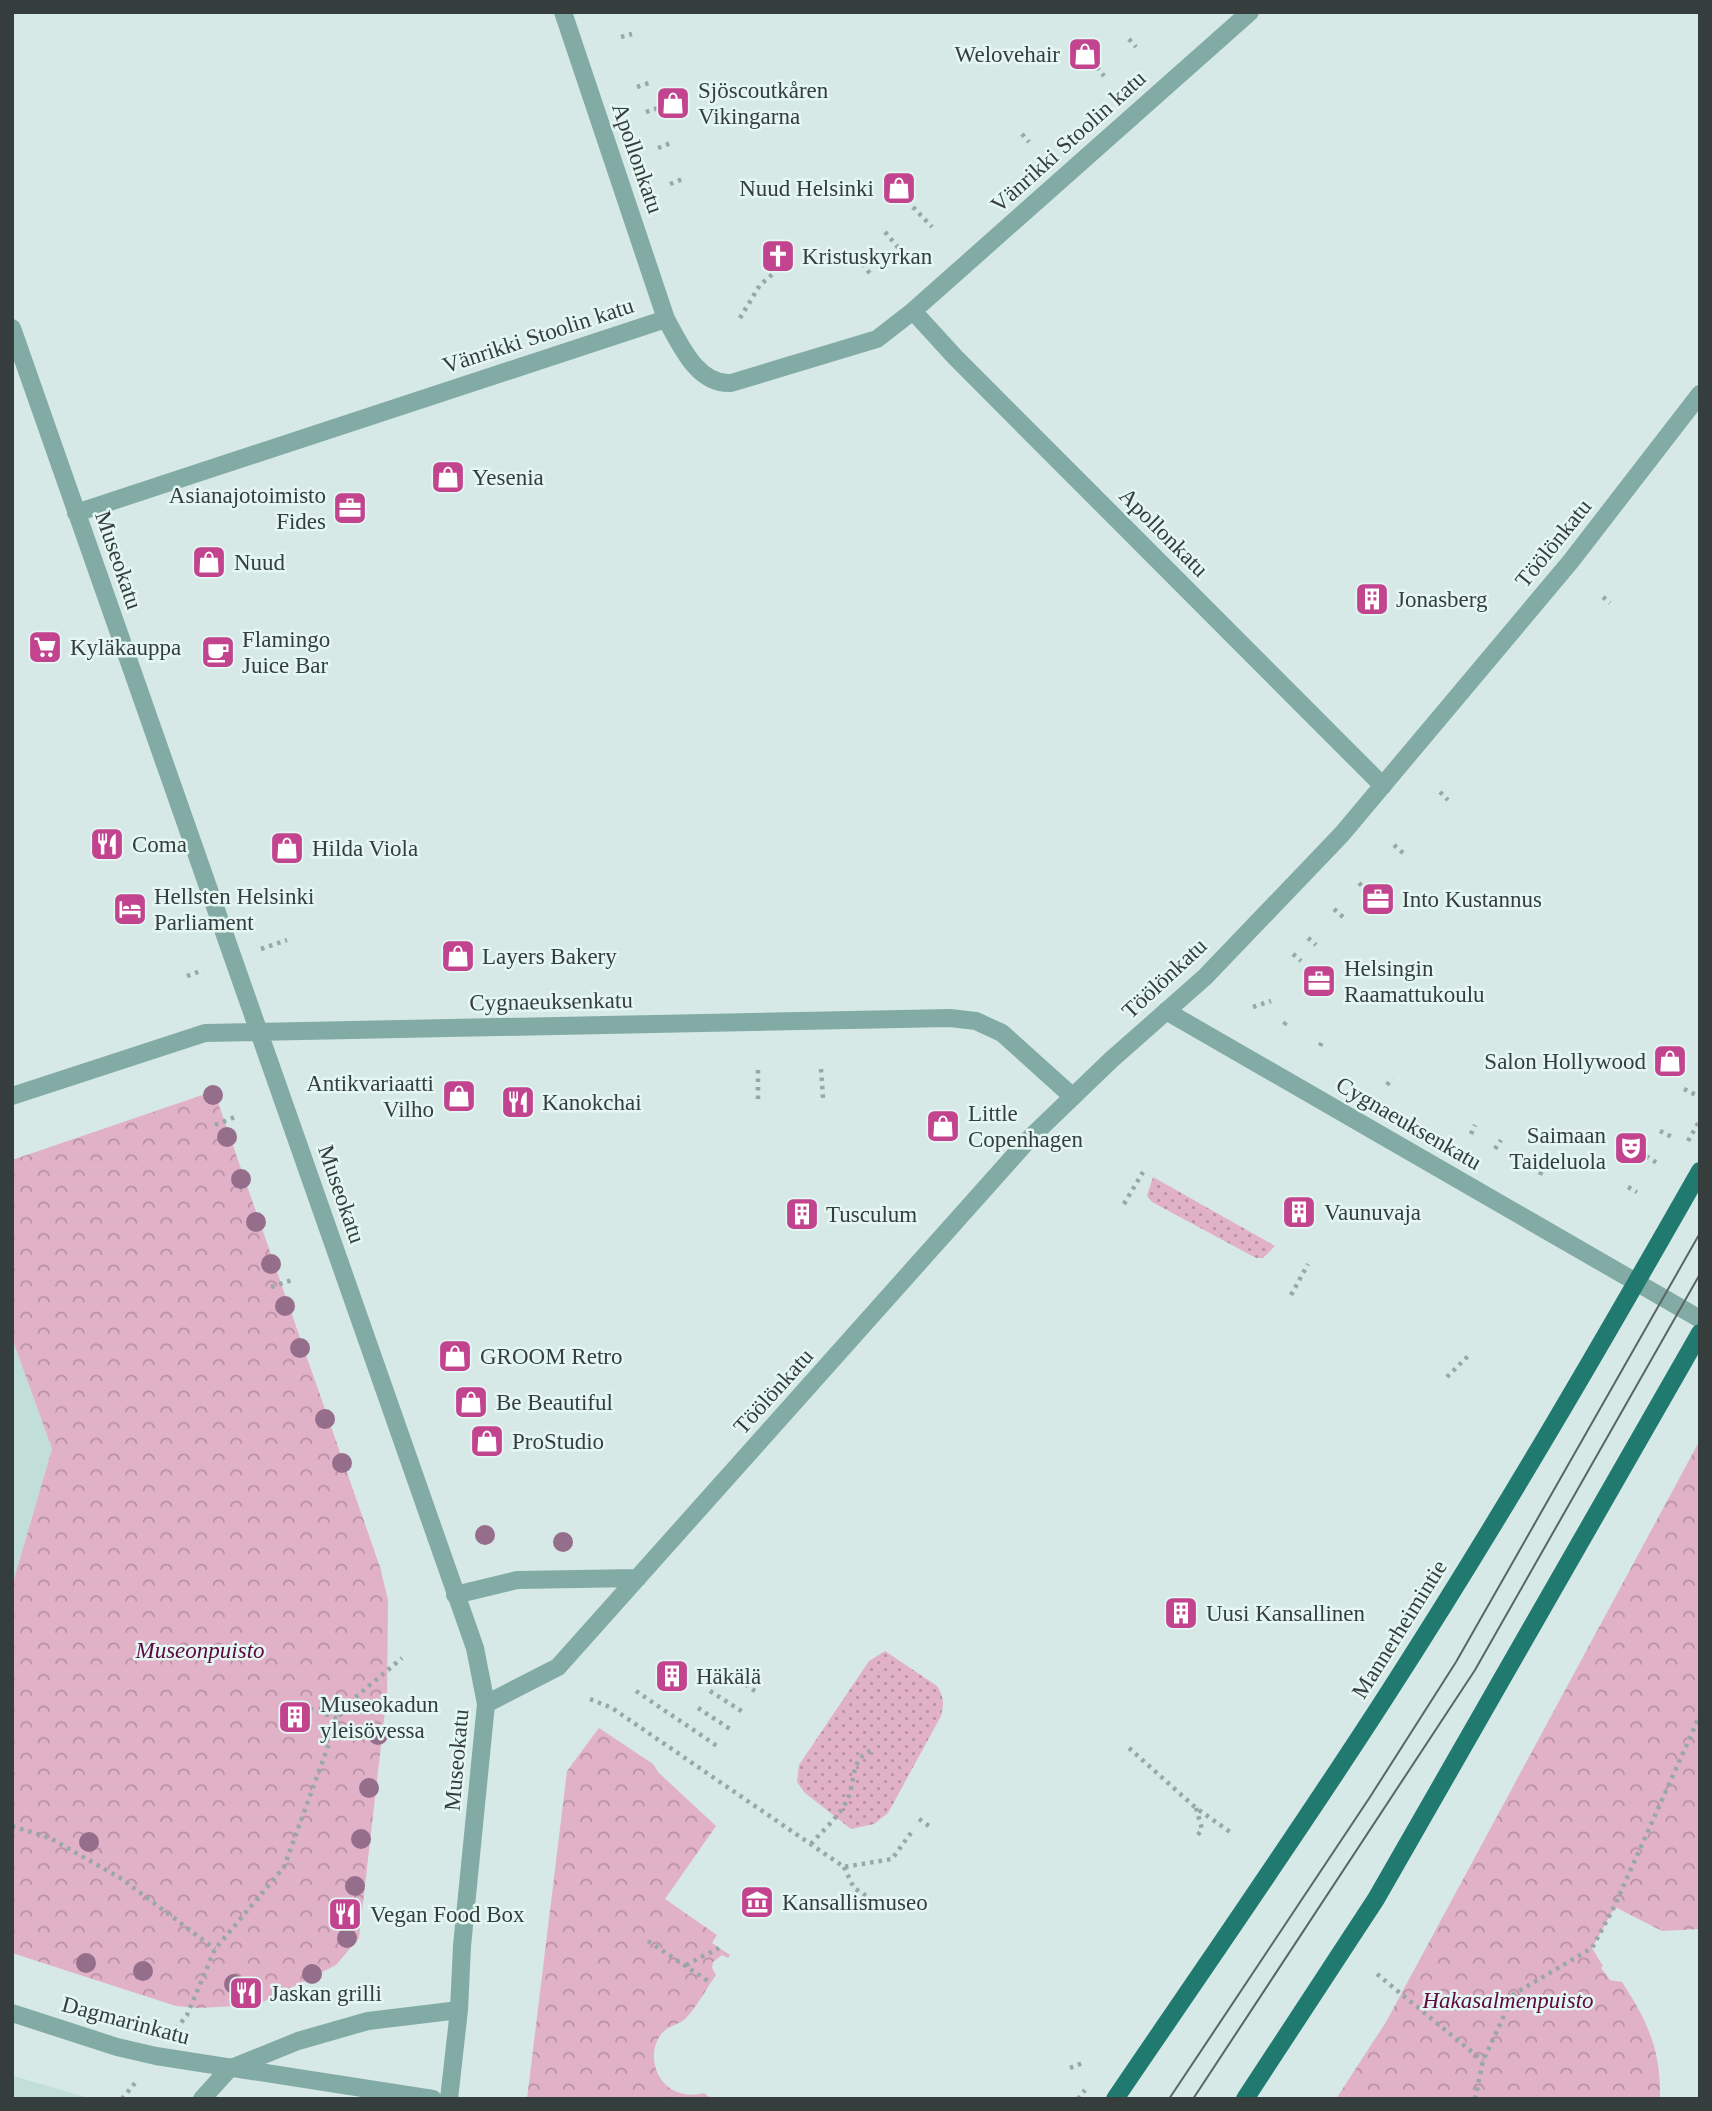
<svg xmlns="http://www.w3.org/2000/svg" width="1712" height="2111" font-family="'Times New Roman',serif">
<defs>
<pattern id="grass-dots" width="8" height="8" patternUnits="userSpaceOnUse" patternTransform="scale(1.75)"><rect width="8" height="8" fill="#e1b1c8"/><path d="M2 2h.1M6 6h.1" fill="none" stroke="#b791a4" stroke-width="1.8" stroke-linecap="round"/></pattern>
<pattern id="park-crowns" width="20" height="18" patternUnits="userSpaceOnUse" patternTransform="scale(1.75)"><rect width="20" height="18" fill="#e1b1c8"/><path d="M2 6a3 3 0 1 1 6 0M12 15a3 3 0 1 1 6 0" fill="none" stroke="#b791a4"/></pattern>
</defs>
<rect width="100%" height="100%" fill="#d6e9e6"/>
<path fill="#c2ded9" d="M12 1338 52 1449 12 1586Z
M12 2076 17 2077 92 2099H12Z"/>
<path fill="url(#grass-dots)" d="M1153 1177 1275 1246 1263 1258H1256L1152 1202 1147 1196Z
M885 1651 937 1686C944 1697 944 1704 941 1716L888 1813 874 1824 851 1829 805 1793 797 1782 799 1765 869 1661Z"/>
<path fill="url(#park-crowns)" d="M214 1091 380 1567 388 1600 387 1693 359 1938 336 1965 257 2005 199 2008 176 2006 12 1953V1586L52 1449 12 1338V1160Z
M1700 1440V1929L1662 1931 1615 1907 1592 1948 1603 1966 1601 1968 1610 1980 1622 1982C1648 2022 1661 2050 1660 2099H1336L1386 2022Z
M599 1728 653 1764 659 1773 716 1826 665 1899 717 1935 712 1943 730 1955 728 1958 722 1955 713 1962 712 1968 716 1975C706 1989 697 2007 685 2019 678 2025 668 2026 662 2033 650 2047 652 2070 664 2083 674 2094 690 2097 704 2093L712 2099H527L567 1771Z"/>
<g fill="none" stroke-linecap="round" stroke-linejoin="round">
<path stroke="#99a8a6" stroke-width="4.5" stroke-dasharray="3.5 5" stroke-linecap="butt" d="M621 37 632 34
M1129 39 1136 47
M1049 53V54
M1097 67 1104 76
M637 87 649 83
M646 112 658 108
M1022 134 1029 142
M658 148 671 143
M670 184 683 179
M913 207 932 227
M885 232 902 252
M857 257 872 276
M740 318 760 285 782 266
M1603 597 1610 603
M1440 792 1448 800
M1394 845 1403 853
M1359 883 1367 891
M1334 909 1343 917
M1308 938 1316 945
M261 949 287 940
M1293 954 1301 961
M187 976 203 970
M1253 1007 1271 1001
M1284 1025 1288 1019
M1320 1046 1323 1039
M821 1069 823 1098
M758 1070V1100
M1387 1085 1392 1078
M1684 1089 1696 1095
M215 1125 235 1117
M1660 1131 1672 1137
M1471 1134 1475 1125
M1688 1141 1700 1120
M1495 1149 1501 1140
M1646 1156 1657 1163
M1530 1169 1536 1160
M1540 1175 1544 1165
M1628 1187 1637 1192
M1124 1204 1143 1172
M271 1287 292 1280
M1291 1295 1308 1264
M1447 1377 1468 1356
M724 1670 758 1693
M636 1691 717 1746
M710 1691 743 1712
M590 1699 612 1708 844 1867 892 1859 913 1830
M698 1708 730 1729
M304 1711 306 1707 338 1719
M1129 1748 1196 1808 1233 1834
M1196 1808 1202 1829 1197 1836
M919 1819 932 1828
M12 1826 50 1838 122 1879 215 1949
M811 1844C823 1830 839 1817 847 1800 857 1780 848 1758 875 1749
M844 1867 854 1888 879 1904
M648 1941 711 1983
M686 1965 719 1948
M1377 1974 1483 2061
M176 2029 187 2015 215 1949 284 1867 338 1719 345 1706 402 1658
M1070 2068 1085 2062
M122 2099 135 2083
M667 2099H670
M1078 2099 1085 2090
M1475 2099 1483 2061 1514 1994 1592 1948 1614 1907 1700 1715"/>
<path stroke="#83aba5" stroke-width="18" d="M563 12 666 319
M913 311 955 357 1383 786
M12 328 475 1648 486 1704 462 1946 459 2010 449 2099
M76 513 666 319C680 344 697 385 731 383L877 339 913 311 1250 12
M1166 1011 1700 1319
M12 1096 205 1033 950 1018 976 1021 1002 1033 1073 1097
M455 1595 517 1580 638 1578
M486 1704 558 1667 1031 1137 1111 1060 1205 977 1342 834 1571 561 1700 394
M12 2013 117 2047 156 2056 433 2099
M202 2099 229 2069 298 2041 368 2021 459 2010"/>
<path stroke="#207a70" stroke-width="18" d="M1115 2099C1208 1962 1303 1826 1392 1687 1500 1519 1601 1345 1700 1171
M1245 2099 1376 1899 1700 1333"/>
<path stroke="#5b6564" stroke-width="2" d="M1169 2099 1370 1797 1456 1662 1700 1233
M1193 2099 1475 1670 1700 1274"/>
</g>
<g fill="#956e8b">
<circle cx="213" cy="1095" r="10"/>
<circle cx="227" cy="1137" r="10"/>
<circle cx="241" cy="1179" r="10"/>
<circle cx="256" cy="1222" r="10"/>
<circle cx="271" cy="1264" r="10"/>
<circle cx="285" cy="1306" r="10"/>
<circle cx="300" cy="1348" r="10"/>
<circle cx="325" cy="1419" r="10"/>
<circle cx="342" cy="1463" r="10"/>
<circle cx="485" cy="1535" r="10"/>
<circle cx="563" cy="1542" r="10"/>
<circle cx="378" cy="1735" r="10"/>
<circle cx="369" cy="1788" r="10"/>
<circle cx="361" cy="1839" r="10"/>
<circle cx="89" cy="1842" r="10"/>
<circle cx="355" cy="1886" r="10"/>
<circle cx="347" cy="1938" r="10"/>
<circle cx="86" cy="1963" r="10"/>
<circle cx="143" cy="1971" r="10"/>
<circle cx="312" cy="1974" r="10"/>
<circle cx="234" cy="1984" r="10"/>
</g>
<defs>
<g id="shop-square" transform="scale(1.75)"><rect x="-9" y="-9" width="18" height="18" rx="4" fill="#c2438e" stroke="#e4f7f3"/><path d="M-5-2.5h2.3a2.7 3.5 0 0 1 5.4 0H5L5.5 6h-11ZM-1.5-2.5h3a1.5 2.3 0 0 0-3 0Z" fill="#fff"/></g>
<g id="church-square" transform="scale(1.75)"><rect x="-9" y="-9" width="18" height="18" rx="4" fill="#c2438e" stroke="#e4f7f3"/><path d="M-1.2-6h2.4v3.5h3.3v2.4h-3.3V6h-2.4V-.1h-3.3v-2.4h3.3Z" fill="#fff"/></g>
<g id="office-square" transform="scale(1.75)"><rect x="-9" y="-9" width="18" height="18" rx="4" fill="#c2438e" stroke="#e4f7f3"/><path d="M-6-3h4V-5.5h4V-3h4V5H-6ZM-1-4.5V-3h2v-1.5ZM-6 0V1H6V0Z" fill="#fff"/></g>
<g id="building-square" transform="scale(1.75)"><rect x="-9" y="-9" width="18" height="18" rx="4" fill="#c2438e" stroke="#e4f7f3"/><path d="M-4-6H4V6H1V3H-1V6H-4ZM-2.5-4.3h1.7v1.8h-1.7ZM.8-4.3h1.7v1.8H.8ZM-2.5-1h1.7V.8h-1.7ZM.8-1h1.7V.8H.8Z" fill="#fff"/></g>
<g id="supermarket-square" transform="scale(1.75)"><rect x="-9" y="-9" width="18" height="18" rx="4" fill="#c2438e" stroke="#e4f7f3"/><path d="M-6-5.5h2.5l.6 2H6L4.5 2H-2.5L-4.4-4H-6ZM-1.5 3.2a1.3 1.3 0 1 0 .1 0ZM3 3.2a1.3 1.3 0 1 0 .1 0Z" fill="#fff"/></g>
<g id="cafe-square" transform="scale(1.75)"><rect x="-9" y="-9" width="18" height="18" rx="4" fill="#c2438e" stroke="#e4f7f3"/><path d="M-5.5-4.5H6V0H3Q3 3.5 0 3.5H-2.5Q-5.5 3.5-5.5 0ZM3-3.2v2h1.7v-2ZM-6 4.5H4V6H-6Z" fill="#fff"/></g>
<g id="restaurant-square" transform="scale(1.75)"><rect x="-9" y="-9" width="18" height="18" rx="4" fill="#c2438e" stroke="#e4f7f3"/><path d="M-5-6h1v4h1v-4h1v4h1v-4h1v5L-1.5 .5V6h-2V.5L-5-1ZM5-6V6H3V1.5H1.5Q1.5-4 5-6Z" fill="#fff"/></g>
<g id="hotel-square" transform="scale(1.75)"><rect x="-9" y="-9" width="18" height="18" rx="4" fill="#c2438e" stroke="#e4f7f3"/><path d="M-6-4.5h1.5V1H6V5H4.5V3h-9V5H-6ZM-4 0a1.8 1.8 0 1 1 3.6 0ZM.5 0V-2.5h3Q6-2.5 6 0Z" fill="#fff"/></g>
<g id="theatre-square" transform="scale(1.75)"><rect x="-9" y="-9" width="18" height="18" rx="4" fill="#c2438e" stroke="#e4f7f3"/><path d="M-5-5.5Q0-4 5-5.5V0Q5 5 0 6Q-5 5-5 0ZM-3.3-2.5H-1v1.5H-3.3ZM1-2.5H3.3v1.5H1ZM-2.8 1Q0 5.5 2.8 1Z" fill="#fff"/></g>
<g id="museum-square" transform="scale(1.75)"><rect x="-9" y="-9" width="18" height="18" rx="4" fill="#c2438e" stroke="#e4f7f3"/><path d="M0-6L6-3V-2H-6V-3ZM-5-1h2V3h-2ZM-1-1h2V3h-2ZM3-1h2V3H3ZM-6 4H6V6H-6Z" fill="#fff"/></g>
</defs>
<g fill-rule="evenodd">
<use href="#shop-square" x="1085" y="54"/>
<use href="#shop-square" x="673" y="103"/>
<use href="#shop-square" x="899" y="188"/>
<use href="#church-square" x="778" y="256"/>
<use href="#shop-square" x="448" y="477"/>
<use href="#office-square" x="350" y="508"/>
<use href="#shop-square" x="209" y="562"/>
<use href="#building-square" x="1372" y="599"/>
<use href="#supermarket-square" x="45" y="647"/>
<use href="#cafe-square" x="218" y="652"/>
<use href="#restaurant-square" x="107" y="844"/>
<use href="#shop-square" x="287" y="848"/>
<use href="#office-square" x="1378" y="899"/>
<use href="#hotel-square" x="130" y="909"/>
<use href="#shop-square" x="458" y="956"/>
<use href="#office-square" x="1319" y="981"/>
<use href="#shop-square" x="1670" y="1061"/>
<use href="#shop-square" x="459" y="1096"/>
<use href="#restaurant-square" x="518" y="1102"/>
<use href="#shop-square" x="943" y="1126"/>
<use href="#theatre-square" x="1631" y="1148"/>
<use href="#building-square" x="1299" y="1212"/>
<use href="#building-square" x="802" y="1214"/>
<use href="#shop-square" x="455" y="1356"/>
<use href="#shop-square" x="471" y="1402"/>
<use href="#shop-square" x="487" y="1441"/>
<use href="#building-square" x="1181" y="1613"/>
<use href="#building-square" x="672" y="1676"/>
<use href="#building-square" x="295" y="1717"/>
<use href="#museum-square" x="757" y="1902"/>
<use href="#restaurant-square" x="345" y="1914"/>
<use href="#restaurant-square" x="246" y="1993"/>
</g>
<g text-anchor="middle" stroke-width="5" stroke-linejoin="round" paint-order="stroke">
<g font-size="23" fill="#363e3d" stroke="#e4f7f3" text-anchor="start">
<text x="1060" y="62" text-anchor="end">Welovehair</text>
<text x="698" y="98">Sjöscoutkåren<tspan x="698" dy="26">Vikingarna</tspan></text>
<text x="874" y="196" text-anchor="end">Nuud Helsinki</text>
<text x="802" y="264">Kristuskyrkan</text>
<text x="472" y="485">Yesenia</text>
<text x="326" y="503" text-anchor="end">Asianajotoimisto<tspan x="326" dy="26">Fides</tspan></text>
<text x="234" y="570">Nuud</text>
<text x="1396" y="607">Jonasberg</text>
<text x="242" y="647">Flamingo<tspan x="242" dy="26">Juice Bar</tspan></text>
<text x="70" y="655">Kyläkauppa</text>
<text x="132" y="852">Coma</text>
<text x="312" y="856">Hilda Viola</text>
<text x="154" y="904">Hellsten Helsinki<tspan x="154" dy="26">Parliament</tspan></text>
<text x="1402" y="907">Into Kustannus</text>
<text x="482" y="964">Layers Bakery</text>
<text x="1344" y="976">Helsingin<tspan x="1344" dy="26">Raamattukoulu</tspan></text>
<text x="1646" y="1069" text-anchor="end">Salon Hollywood</text>
<text x="434" y="1091" text-anchor="end">Antikvariaatti<tspan x="434" dy="26">Vilho</tspan></text>
<text x="542" y="1110">Kanokchai</text>
<text x="968" y="1121">Little<tspan x="968" dy="26">Copenhagen</tspan></text>
<text x="1606" y="1143" text-anchor="end">Saimaan<tspan x="1606" dy="26">Taideluola</tspan></text>
<text x="1324" y="1220">Vaunuvaja</text>
<text x="826" y="1222">Tusculum</text>
<text x="480" y="1364">GROOM Retro</text>
<text x="496" y="1410">Be Beautiful</text>
<text x="512" y="1449">ProStudio</text>
<text x="1206" y="1621">Uusi Kansallinen</text>
<text x="696" y="1684">Häkälä</text>
<text x="320" y="1712">Museokadun<tspan x="320" dy="26">yleisövessa</tspan></text>
<text x="782" y="1910">Kansallismuseo</text>
<text x="370" y="1922">Vegan Food Box</text>
<text x="270" y="2001">Jaskan grilli</text>
</g>
<g font-size="23" fill="#363e3d" stroke="#e4f7f3">
<text transform="translate(1068 141) rotate(-42)" y="8">Vänrikki Stoolin katu</text>
<text transform="translate(638 158) rotate(71)" y="8">Apollonkatu</text>
<text transform="translate(538 335) rotate(-18)" y="8">Vänrikki Stoolin katu</text>
<text transform="translate(1164 532) rotate(45)" y="8">Apollonkatu</text>
<text transform="translate(1553 543) rotate(-51)" y="8">Töölönkatu</text>
<text transform="translate(119 560) rotate(71)" y="8">Museokatu</text>
<text transform="translate(1164 978) rotate(-43)" y="8">Töölönkatu</text>
<text transform="translate(551 1001) rotate(-1)" y="8">Cygnaeuksenkatu</text>
<text transform="translate(1409 1123) rotate(30)" y="8">Cygnaeuksenkatu</text>
<text transform="translate(342 1194) rotate(71)" y="8">Museokatu</text>
<text transform="translate(773 1391) rotate(-48)" y="8">Töölönkatu</text>
<text transform="translate(1399 1629) rotate(-58)" y="8">Mannerheimintie</text>
<text transform="translate(456 1760) rotate(-85)" y="8">Museokatu</text>
<text transform="translate(126 2020) rotate(15)" y="8">Dagmarinkatu</text>
</g>
<g font-size="23" font-style="italic" fill="#5f0940" stroke="#e4f7f3">
<text x="200" y="1658">Museonpuisto</text>
<text x="1508" y="2008">Hakasalmenpuisto</text>
</g>
</g>
<rect width="1712" height="2111" fill="none" stroke="#363e3d" stroke-width="28"/>
</svg>
